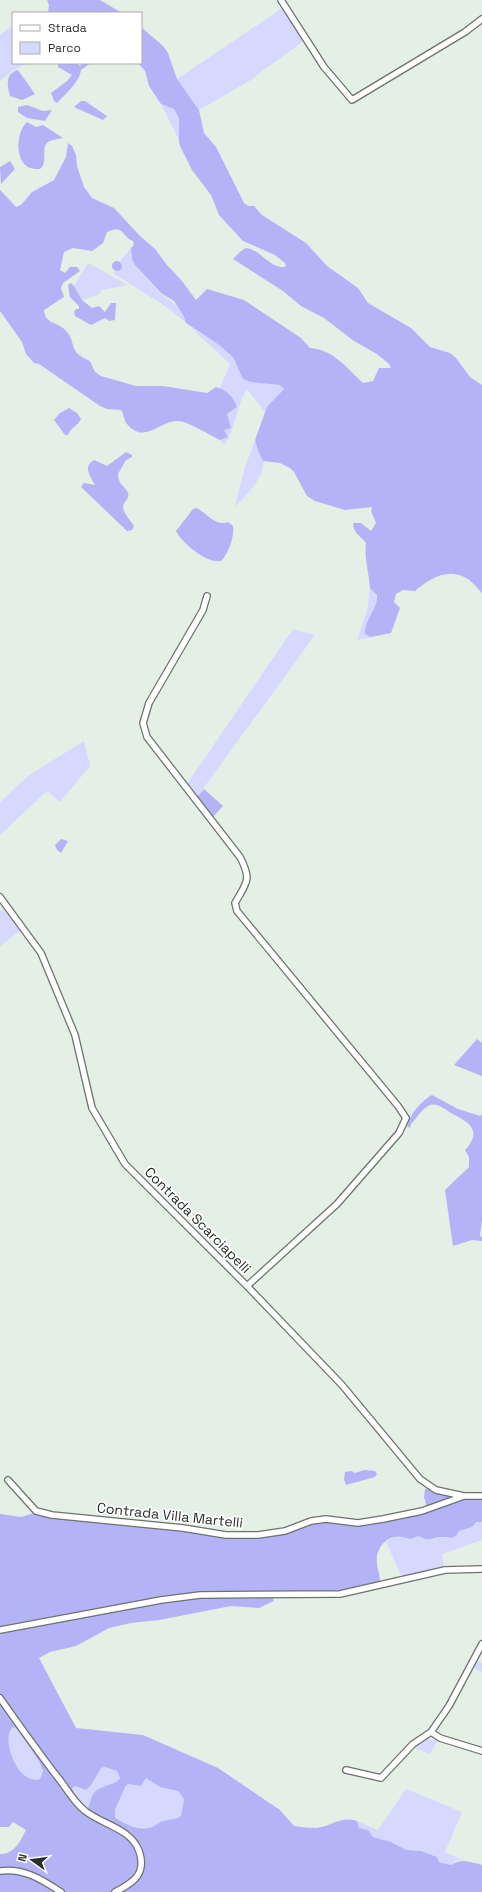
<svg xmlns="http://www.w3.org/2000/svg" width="482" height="1892" font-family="'Space Grotesk',sans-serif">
<rect width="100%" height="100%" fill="#e4efe6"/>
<path fill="#d6d8ff" d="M284 7 305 40 249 81 199 110 177 79Z
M13 25V63H28L12 71 0 81V35Z
M161 104 174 109 179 118V140Z
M131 248 132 259 135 265C143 274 151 284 160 293 174 304 179 304 186 323L168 308 113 273 122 263 120 261Z
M88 263 128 285 102 290 98 295 82 300 74 286Z
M190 327 219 345 233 357 236 365 250 382 280 385 284 389 265 412 247 389C236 405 236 429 224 445L220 440 228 437 224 430 229 420 227 414 237 407 220 388 230 364Z
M255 440C256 444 257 448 258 452 259 455 262 458 263 461 266 474 245 499 235 506L245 467Z
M370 588 375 592C380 602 373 615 367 623L371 637 381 635 357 640 367 611Z
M293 629 315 635 197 797 187 784Z
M84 741 90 766 60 802 47 791 0 835V802L28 776Z
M5 907 21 930 0 946V911Z
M476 1522H482V1540L442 1554 444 1568 402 1577 386 1542C395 1535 401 1537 411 1539L418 1536C435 1544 434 1535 447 1538Z
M474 1660 482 1663V1672L470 1667Z
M13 1727 17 1729 39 1761 43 1771 40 1779C17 1786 0 1738 13 1727Z
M426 1738 437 1741 430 1754 413 1747Z
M105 1767 117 1771 120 1778C116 1786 100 1784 93 1794 90 1799 90 1805 87 1810L75 1795 72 1788 96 1777 101 1768Z
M146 1778 160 1787 178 1791 184 1799 181 1816 150 1828H144L127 1825 115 1816V1810L125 1787 128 1784 141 1786Z
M406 1789 462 1812 445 1852 462 1860H457L451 1865 439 1862 437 1857 421 1851 406 1850 391 1842 373 1837 368 1830 359 1828 357 1821 378 1830Z"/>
<path fill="#b3b4f7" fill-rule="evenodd" d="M47 0H100L122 13H48L49 5Z
M141 27 163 46 168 53 177 79 199 110 204 133 216 147 244 203 248 206H254L262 215 306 243 327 266 358 288 368 303 411 328 430 347 450 353 456 358 470 377 482 385V593C477 588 472 581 466 578 447 567 429 579 415 591L403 590 396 594 394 602 400 608 391 633 371 637 365 634C364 620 378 610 377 595L370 588C369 573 364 558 366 543 361 536 353 533 353 523H361L371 531 376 523 371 511 372 507 345 510 315 501 307 496 294 472 290 468 280 463 263 461 258 451 255 440 267 407 284 389 280 385 250 382 243 379 233 357 219 345 186 323 183 315 174 301 161 293 135 265 132 259 131 248 134 245 133 241C122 237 124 224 107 232L103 243 92 251 73 248 64 252 60 270 65 273 70 267H77L80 271 63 283 61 288 64 297 44 310C45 323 55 322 63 328 79 341 65 351 90 361L95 372 101 376 136 386H163L207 393 216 387C227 390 233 397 237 407L227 414 231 428 224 430 228 437 220 440C210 435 187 421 178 421 158 421 145 445 127 424 124 421 124 414 121 410L107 409 100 406 39 364 34 363 26 354 22 342 0 311V190L16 207 21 205 32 192 54 180 66 157 68 143 72 146 76 155 77 166 84 187 92 198 114 208 140 236 155 249 167 265 182 281 196 300 207 289 244 300 301 338 310 348C333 349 348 369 363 383L373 381 379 368H391L389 364 377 354 354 341 324 318 301 306 283 291 233 259 241 251 246 248C262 250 268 268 285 267L286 264 275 255 243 241 219 215 211 195 192 170 180 146 179 142V118L174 109 161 104 149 86 145 71 138 63H141Z
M58 63H76L80 66 83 63H91L81 70C80 81 65 95 57 103L54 101 51 93 67 81 72 75 58 67Z
M18 70 35 94 22 100 10 96C7 86 5 73 18 70Z
M81 101H85L107 116 103 120 74 107Z
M27 105 43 111 52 110 45 121 27 118 18 112V107Z
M27 122 36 127 43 125 63 138C59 139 56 139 53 140 37 143 50 161 40 169 37 169 33 169 30 168 14 162 16 131 27 122Z
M10 161 15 169 1 184 0 167Z
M112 266a5 5 0 1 1 10 0a5 5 0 1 1-10 0Z
M71 283 74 286 82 300 92 308 99 306 105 312 111 303H116L115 320 109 321 105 318 91 325 75 316 74 312 76 309H79V306L70 297 68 285Z
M69 408 77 413 81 419C78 426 71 427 68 435H65L54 420 60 413Z
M126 452 132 455V457L126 460 118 474C119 487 125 485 128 493 130 499 123 502 123 507 123 513 131 521 134 526L132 530 127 531 81 487 84 483 95 485C91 477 82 467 94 460L107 466Z
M197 508C207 514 217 527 228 522L233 526C235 535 228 555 221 561 207 564 182 543 176 531L193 509Z
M204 789 223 806 213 817 197 797Z
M61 839 68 841 61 853 57 850 55 845Z
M477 1039 482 1043V1076L454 1065Z
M432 1095 458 1109 480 1116 482 1114V1220L480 1236 482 1237V1241L472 1240 453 1246 445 1190 469 1167V1157L465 1150C482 1132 471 1123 453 1114 446 1111 437 1101 428 1106 422 1109 416 1119 411 1124L410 1128 407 1126C410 1114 421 1101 432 1095Z
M364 1470 375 1471 377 1474 375 1477 346 1485 344 1479 345 1472 351 1471 355 1473Z
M429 1487 442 1495 482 1498V1522H476L472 1527 459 1531C455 1540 450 1537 442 1537 430 1537 433 1543 418 1536L411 1539C405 1538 401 1536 395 1537 384 1538 375 1552 377 1563 377 1569 380 1574 380 1581L375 1584 335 1592 271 1594 274 1601 259 1608 231 1606 159 1620 131 1623 109 1628 76 1646 50 1652 39 1658 76 1728 143 1735 218 1768 280 1810 294 1826C302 1827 309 1828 317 1828 332 1826 341 1816 357 1821L359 1828 368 1830 373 1837 391 1842 406 1850 421 1851 437 1857 439 1862 451 1865C464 1858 466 1862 480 1864L482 1866V1892H0V1854C15 1854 20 1841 26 1830L13 1822 9 1827H0V1514L21 1517 34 1513 50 1518 56 1516 247 1537 328 1521 342 1522 428 1511 424 1497 425 1489ZM13 1727 17 1729 39 1761 43 1771 40 1779C17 1786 0 1737 13 1727ZM105 1767 117 1771 120 1778C116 1786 100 1784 93 1794 90 1799 90 1805 87 1810L75 1795 72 1788 75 1786 86 1790 91 1785 101 1768ZM146 1778 160 1787 178 1791 184 1799 181 1816C175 1820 170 1819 163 1821 159 1822 155 1827 149 1828 138 1830 123 1824 115 1817V1810L125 1787 128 1784 141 1786Z"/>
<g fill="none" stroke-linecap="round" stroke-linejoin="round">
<g stroke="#6a736c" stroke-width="8">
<path id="street" d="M281 0 324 67 352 100 465 32 482 19
M207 596 203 610 149 703 143 723 147 737 240 857C252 880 247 882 235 903L237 911 398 1106 406 1118 399 1133 337 1204 247 1286
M0 897 41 953 75 1035 92 1108 125 1164 247 1286 342 1385 420 1479 436 1490 464 1496
M8 1480 36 1511 52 1515 183 1528 226 1535H258L285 1531 311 1521 326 1519 358 1523 383 1519 422 1511 464 1496H482
M0 1630 161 1600 200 1595 340 1594 445 1570 482 1569
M0 1698C19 1725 39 1753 59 1779 67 1789 74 1802 84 1810 100 1824 131 1828 139 1851 147 1874 133 1883 115 1892
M431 1732 440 1738 482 1751
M346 1770 381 1778 413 1744 431 1732 449 1706 482 1644
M0 1871C24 1868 41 1879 61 1892"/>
</g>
<use href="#street" stroke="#fff" stroke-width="5.5"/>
</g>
<g text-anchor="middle" stroke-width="3.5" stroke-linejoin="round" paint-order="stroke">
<g font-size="14" fill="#2a2e2b" stroke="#fff">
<text transform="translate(198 1220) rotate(45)" y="5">Contrada Scarciapelli</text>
<text transform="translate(170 1515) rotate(6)" y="5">Contrada Villa Martelli</text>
</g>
</g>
<rect x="12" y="12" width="130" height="52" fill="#ffffff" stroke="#aaabaa"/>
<rect x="20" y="25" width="20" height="6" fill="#ffffff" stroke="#aaabaa"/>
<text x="48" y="32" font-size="12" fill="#2a2e2b">Strada</text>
<rect x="20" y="42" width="20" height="12" fill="#d6d8ff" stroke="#aaabaa"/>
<text x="48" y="52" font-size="12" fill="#2a2e2b">Parco</text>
<g transform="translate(32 1860) rotate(284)" stroke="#ffffff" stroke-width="3" paint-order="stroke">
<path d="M0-3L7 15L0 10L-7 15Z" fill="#2a2e2b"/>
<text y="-6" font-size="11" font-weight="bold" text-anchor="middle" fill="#2a2e2b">N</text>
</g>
</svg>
